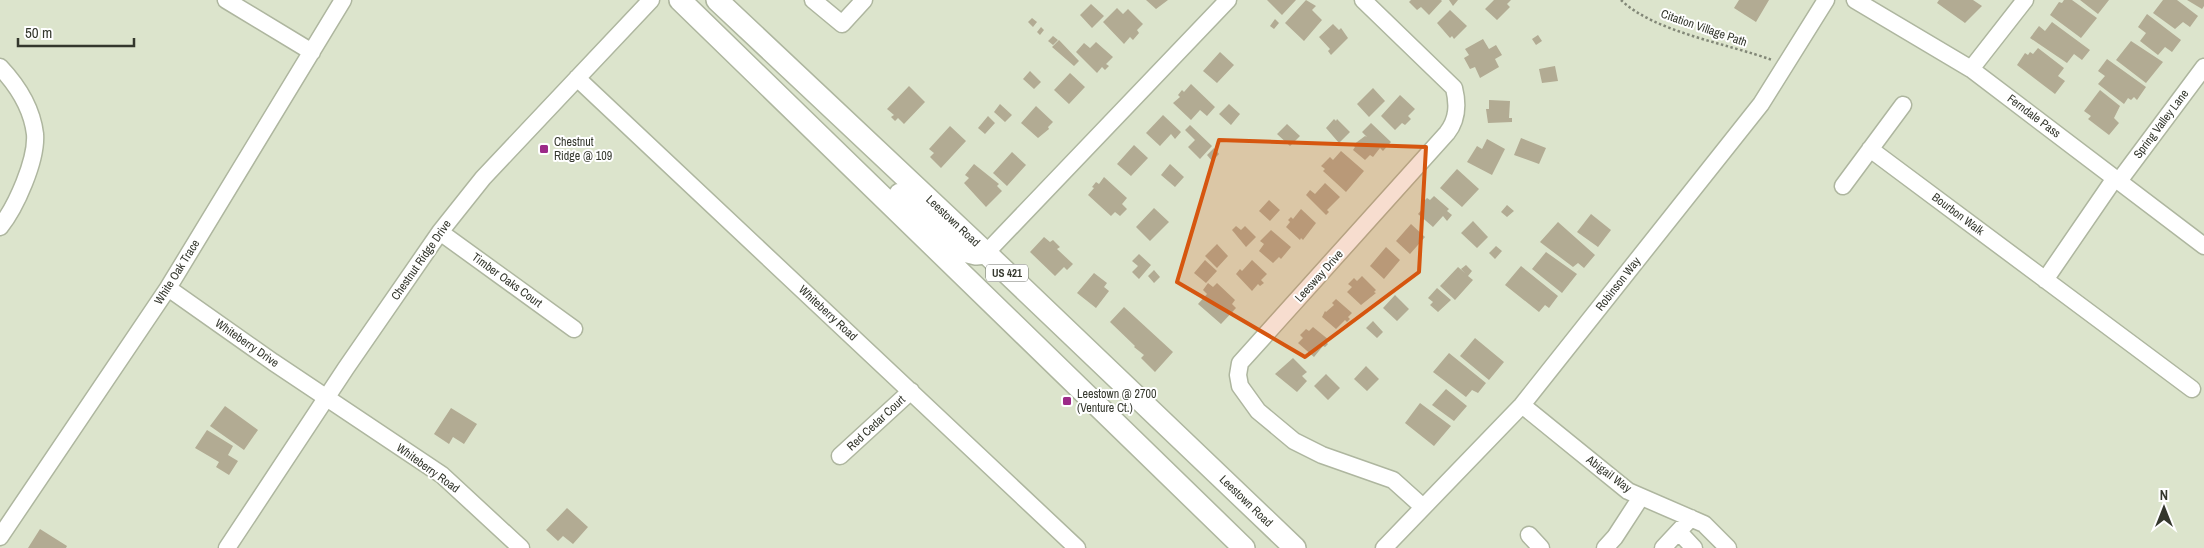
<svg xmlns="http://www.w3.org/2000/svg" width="2204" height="548" font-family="'Archivo Narrow',sans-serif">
<rect width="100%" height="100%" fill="#dce4cc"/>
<path fill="#b2ab93" d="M1146 0H1168L1156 9Z
M1267 0H1296L1282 15Z
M1306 0 1316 6 1312 10 1322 20 1304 41 1285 23Z
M1411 0H1441L1442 1 1429 15 1421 7 1417 10 1409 2Z
M1449 0H1458L1453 6Z
M1494 0H1511L1507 4 1510 7 1497 20 1485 9Z
M1739 0H1769L1756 22 1734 8Z
M1939 0H1973L1982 6 1965 23 1937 3Z
M2064 0H2072L2097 18 2081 38 2050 15 2059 2 2062 3Z
M2080 0H2109L2098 14Z
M2163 0H2177L2198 16 2190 27 2183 22 2175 29 2153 13Z
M2187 0H2204V6L2202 9Z
M1091 4 1104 16 1092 28 1080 15Z
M1117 8 1123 14 1128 9 1143 24 1137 30 1139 33 1133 40 1130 37 1124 44 1103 22Z
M1450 10 1467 26 1454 39 1452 36 1450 38 1437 23Z
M2147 14 2181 40 2172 52 2165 47 2158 55 2140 41 2146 33 2138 27Z
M1032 18 1037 22 1033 27 1028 22Z
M1275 19 1279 23 1274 29 1270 26Z
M2052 22 2090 50 2082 60 2074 54 2067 63 2030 38 2039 26 2045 31Z
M1333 24 1339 30 1341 28 1348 38 1331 55 1328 51 1330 49 1319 37Z
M1041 27 1044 30 1040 35 1037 32Z
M1538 35 1542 41 1536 45 1532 39Z
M1053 36 1058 40 1053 45 1048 41Z
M1483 39 1489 49 1496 45 1502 55 1495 59 1499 67 1480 78 1475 67 1470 69 1464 58 1469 55 1465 49Z
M1059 40 1079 61 1074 66 1052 47Z
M2131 41 2163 62 2146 83 2116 60Z
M1096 42 1113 57 1106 64 1109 66 1105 70 1102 67 1097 73 1076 52 1084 43 1090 48Z
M2038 48 2064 68 2058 76 2065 81 2055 94 2017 65 2025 53 2028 55 2030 52 2033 54Z
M1220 52 1234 65 1217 83 1203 71Z
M2107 59 2146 87 2137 100 2134 97 2131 100 2128 98 2124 104 2098 84 2105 76 2098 71Z
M1555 66 1558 81 1542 83 1539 69Z
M1030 71 1041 82 1034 89 1023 79Z
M1070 73 1085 87 1069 104 1054 90Z
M1191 84 1215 107 1207 116 1200 110 1191 120 1173 103 1180 97 1178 95 1182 90 1184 92Z
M909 86 925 102 904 124 898 118 895 121 891 117 894 115 887 109Z
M1373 88 1385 101 1369 117 1357 104Z
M2100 90 2120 106 2114 118 2119 123 2109 135 2088 119 2091 116 2084 111Z
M1400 95 1415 109 1408 116 1411 119 1405 125 1402 123 1395 130 1381 116Z
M1489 100 1510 101 1509 118H1512V122L1488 123 1486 109H1489Z
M1000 104 1012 115 1005 122 994 112Z
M1229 104 1240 114 1231 125 1219 114Z
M1036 106 1053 122 1048 127 1049 129 1038 138 1021 123Z
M1163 115 1181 132 1175 139 1171 134 1160 146 1146 133Z
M988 116 995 123 985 134 978 128Z
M1334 119 1336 121 1337 119 1350 132 1339 143 1326 128Z
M1371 123 1391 142 1383 151 1380 148 1373 157 1370 155 1365 160 1353 150 1355 147 1353 145 1365 136 1367 137 1362 132Z
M1287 124 1300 136 1290 146 1277 134Z
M1190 125 1212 146 1200 159 1188 147 1195 140 1185 130Z
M950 126 966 141 941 168 930 157 934 153 929 149Z
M1521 138 1546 148 1539 164 1514 155Z
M1487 139 1505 149 1492 175 1467 162 1477 146 1482 149Z
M1134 145 1148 158 1131 176 1117 164Z
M1214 148 1219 154 1212 161 1207 155Z
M1341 151 1364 171 1346 192 1323 171 1325 169 1321 166 1330 157 1333 160Z
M1012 152 1026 165 1007 186 993 173Z
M974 164 999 184 997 186 1002 191 986 207 964 183 969 178 965 175Z
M1170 164 1184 177 1175 187 1161 175Z
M1457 169 1479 189 1462 207 1440 188Z
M1104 177 1127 198 1122 204 1127 209 1120 216 1115 212 1111 216 1088 195 1094 188 1092 187 1096 182 1099 184Z
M1325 183 1340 197 1327 210 1329 212 1326 215 1306 195 1310 190 1315 194Z
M1434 196 1449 209 1447 211 1452 215 1447 221 1443 216 1433 227 1418 214 1424 207 1421 204 1427 198 1430 200Z
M1269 200 1280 210 1270 221 1259 211Z
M1507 205 1514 211 1507 217 1501 212Z
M1154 208 1169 222 1150 241 1136 227Z
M1301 209 1316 223 1303 240 1301 238 1300 240 1286 227 1290 222 1288 220 1291 217 1293 219Z
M1591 214 1611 230 1598 247 1577 232Z
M1473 221 1488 237 1477 248 1461 233Z
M1558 222 1595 255 1584 268 1578 263 1573 267 1540 242Z
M1411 224 1425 237 1410 254 1396 241Z
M1236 226 1241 230 1245 226 1256 237 1246 247 1232 230Z
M1271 230 1291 247 1281 259 1279 257 1273 263 1259 251 1264 244 1260 241Z
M1044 237 1050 242 1053 240 1060 247 1057 249 1073 264 1067 270 1064 267 1055 276 1030 252Z
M1217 244 1228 256 1217 268 1205 256Z
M1496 246 1502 251 1495 259 1489 253Z
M1386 247 1400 260 1384 279 1370 266Z
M1546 252 1577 274 1562 293 1532 269Z
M1139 254 1151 265 1139 279 1132 272 1138 266 1132 261Z
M1205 260 1217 271 1206 283 1194 273Z
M1252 260 1267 274 1261 280 1264 283 1260 286 1258 284 1252 291 1236 274 1240 269 1242 271Z
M1466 265 1472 271 1468 276 1473 280 1455 300 1440 286 1458 267 1465 273 1461 269Z
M1521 266 1558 296 1549 308 1545 305 1539 312 1505 285Z
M1154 270 1160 277 1154 283 1148 276Z
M1094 273 1107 283 1104 287 1109 291 1096 308 1077 293Z
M1362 276 1376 290 1374 292 1376 293 1361 305 1347 292 1352 287 1348 284 1354 278 1357 281Z
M1208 283 1213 287 1217 283 1235 300 1232 304 1236 308 1221 324 1198 304 1207 294 1203 290Z
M1437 288 1451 300 1438 312 1430 305 1433 302 1428 298Z
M1395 295 1409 309 1397 321 1383 308Z
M1336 299 1352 313 1348 317 1350 319 1347 322 1345 320 1336 329 1322 317 1325 311 1326 312 1334 305 1332 303Z
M1124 307 1173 352 1155 372 1141 358 1144 355 1134 347 1135 346 1110 322Z
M1373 321 1383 332 1377 338 1366 328Z
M1313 327 1329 340 1326 342 1328 344 1325 347 1323 346 1314 357 1298 343 1303 338 1300 335 1306 329 1309 331Z
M1475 338 1504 362 1489 380 1460 356Z
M1449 353 1486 383 1478 393 1472 390 1466 397 1433 372Z
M1293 358 1307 372 1302 376 1307 381 1297 392 1275 374Z
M1366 366 1379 379 1367 391 1354 379Z
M1326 374 1340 388 1328 400 1314 386Z
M1446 389 1467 406 1454 421 1432 405Z
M1420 403 1451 426 1434 446 1405 423Z
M225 406 258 430 244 450 210 426Z
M451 408 477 424 464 444 453 437 449 444 434 434Z
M207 430 233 446 228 455 238 461 229 475 216 467 219 462 195 448Z
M567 508 588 527 573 544 563 536 558 541 546 530Z
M40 529 67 546 66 548H28Z"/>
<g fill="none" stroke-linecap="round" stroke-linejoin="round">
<g stroke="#aeb69f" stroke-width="19">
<path id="minor" d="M226 0 312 52
M813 0 842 24 864 0
M1363 0 1454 88C1458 104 1458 119 1447 133L1240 363 1238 375 1240 386 1258 411 1294 441 1322 455 1393 480 1423 507
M1855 0 1971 69 2204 246
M0 67C17 85 32 109 35 134 37 160 16 207 0 227
M1971 69 2025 0
M577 78 1077 548
M1870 149 2192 389
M2119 181 2204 67
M1843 186 1903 105
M440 232 574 329
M986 253 1228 0
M2045 280 2115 178
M168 288 273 362 442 475 521 548
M1522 405 1628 491 1704 524 1728 548
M840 456 911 391
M1679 532 1694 548
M1529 535 1541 548
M0 537 168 288 343 0
M227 548 346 368 440 232 483 178 651 0
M1384 548 1522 405 1761 104 1826 0
M1605 548 1615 537 1641 497
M1663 548 1691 518"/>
</g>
<g stroke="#aeb69f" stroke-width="24">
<path id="major" d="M680 0 1244 548
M717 0 986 253 1295 548
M900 194 960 250 976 254 986 253"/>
</g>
<path stroke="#828777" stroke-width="2.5" stroke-dasharray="2.5 2.5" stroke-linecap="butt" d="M1621 0C1654 32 1729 44 1772 60"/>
<use href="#minor" stroke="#fff" stroke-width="16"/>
<use href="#major" stroke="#fff" stroke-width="21"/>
</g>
<path fill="#d6560f" fill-opacity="0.2" stroke="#d6560f" stroke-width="4" stroke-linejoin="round" d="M1219 140 1426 147 1419 272 1305 357 1177 282Z"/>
<g fill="#9c2a88" stroke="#fff" stroke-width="2">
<rect x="539" y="144" width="10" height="10" rx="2.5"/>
<rect x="1062" y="396" width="10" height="10" rx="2.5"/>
</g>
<g text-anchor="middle" stroke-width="4" stroke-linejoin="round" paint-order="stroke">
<rect fill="#fff" stroke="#71736c" stroke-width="1" x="986" y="264.5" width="42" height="17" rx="4"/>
<g font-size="11" font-weight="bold" fill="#34372d">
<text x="1007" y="277">US 421</text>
</g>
<g font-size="12" fill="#34372d" stroke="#fff">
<text transform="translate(1704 28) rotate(19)" y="4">Citation Village Path</text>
<text transform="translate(2034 116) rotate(37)" y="4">Ferndale Pass</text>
<text transform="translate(2161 124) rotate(-53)" y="4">Spring Valley Lane</text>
<text transform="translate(1958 214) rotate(37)" y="4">Bourbon Walk</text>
<text transform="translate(953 221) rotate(43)" y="4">Leestown Road</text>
<text transform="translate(421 260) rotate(-55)" y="4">Chestnut Ridge Drive</text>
<text transform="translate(177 272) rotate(-58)" y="4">White Oak Trace</text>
<text transform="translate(1319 276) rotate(-48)" y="4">Leesway Drive</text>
<text transform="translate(507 280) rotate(36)" y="4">Timber Oaks Court</text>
<text transform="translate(1618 284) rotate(-52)" y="4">Robinson Way</text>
<text transform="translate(828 313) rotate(43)" y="4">Whiteberry Road</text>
<text transform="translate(247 343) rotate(35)" y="4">Whiteberry Drive</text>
<text transform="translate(876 423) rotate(-43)" y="4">Red Cedar Court</text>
<text transform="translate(428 468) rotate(36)" y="4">Whiteberry Road</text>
<text transform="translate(1609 474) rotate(37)" y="4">Abigail Way</text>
<text transform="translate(1246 501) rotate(44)" y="4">Leestown Road</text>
</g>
<g font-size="12" fill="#34372d" stroke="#fff" text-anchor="start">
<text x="554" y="146">Chestnut<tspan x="554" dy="14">Ridge @ 109</tspan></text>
<text x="1077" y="398">Leestown @ 2700<tspan x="1077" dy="14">(Venture Ct.)</tspan></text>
</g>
</g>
<g transform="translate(2164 508)" stroke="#ffffff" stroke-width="4" paint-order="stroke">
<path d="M0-4L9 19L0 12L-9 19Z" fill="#34372d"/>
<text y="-8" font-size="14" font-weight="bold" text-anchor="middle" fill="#34372d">N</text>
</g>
<path d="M18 38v8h116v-8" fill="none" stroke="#34372d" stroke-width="2.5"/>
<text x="25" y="38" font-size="15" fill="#34372d" stroke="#ffffff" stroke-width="4" paint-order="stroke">50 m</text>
</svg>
